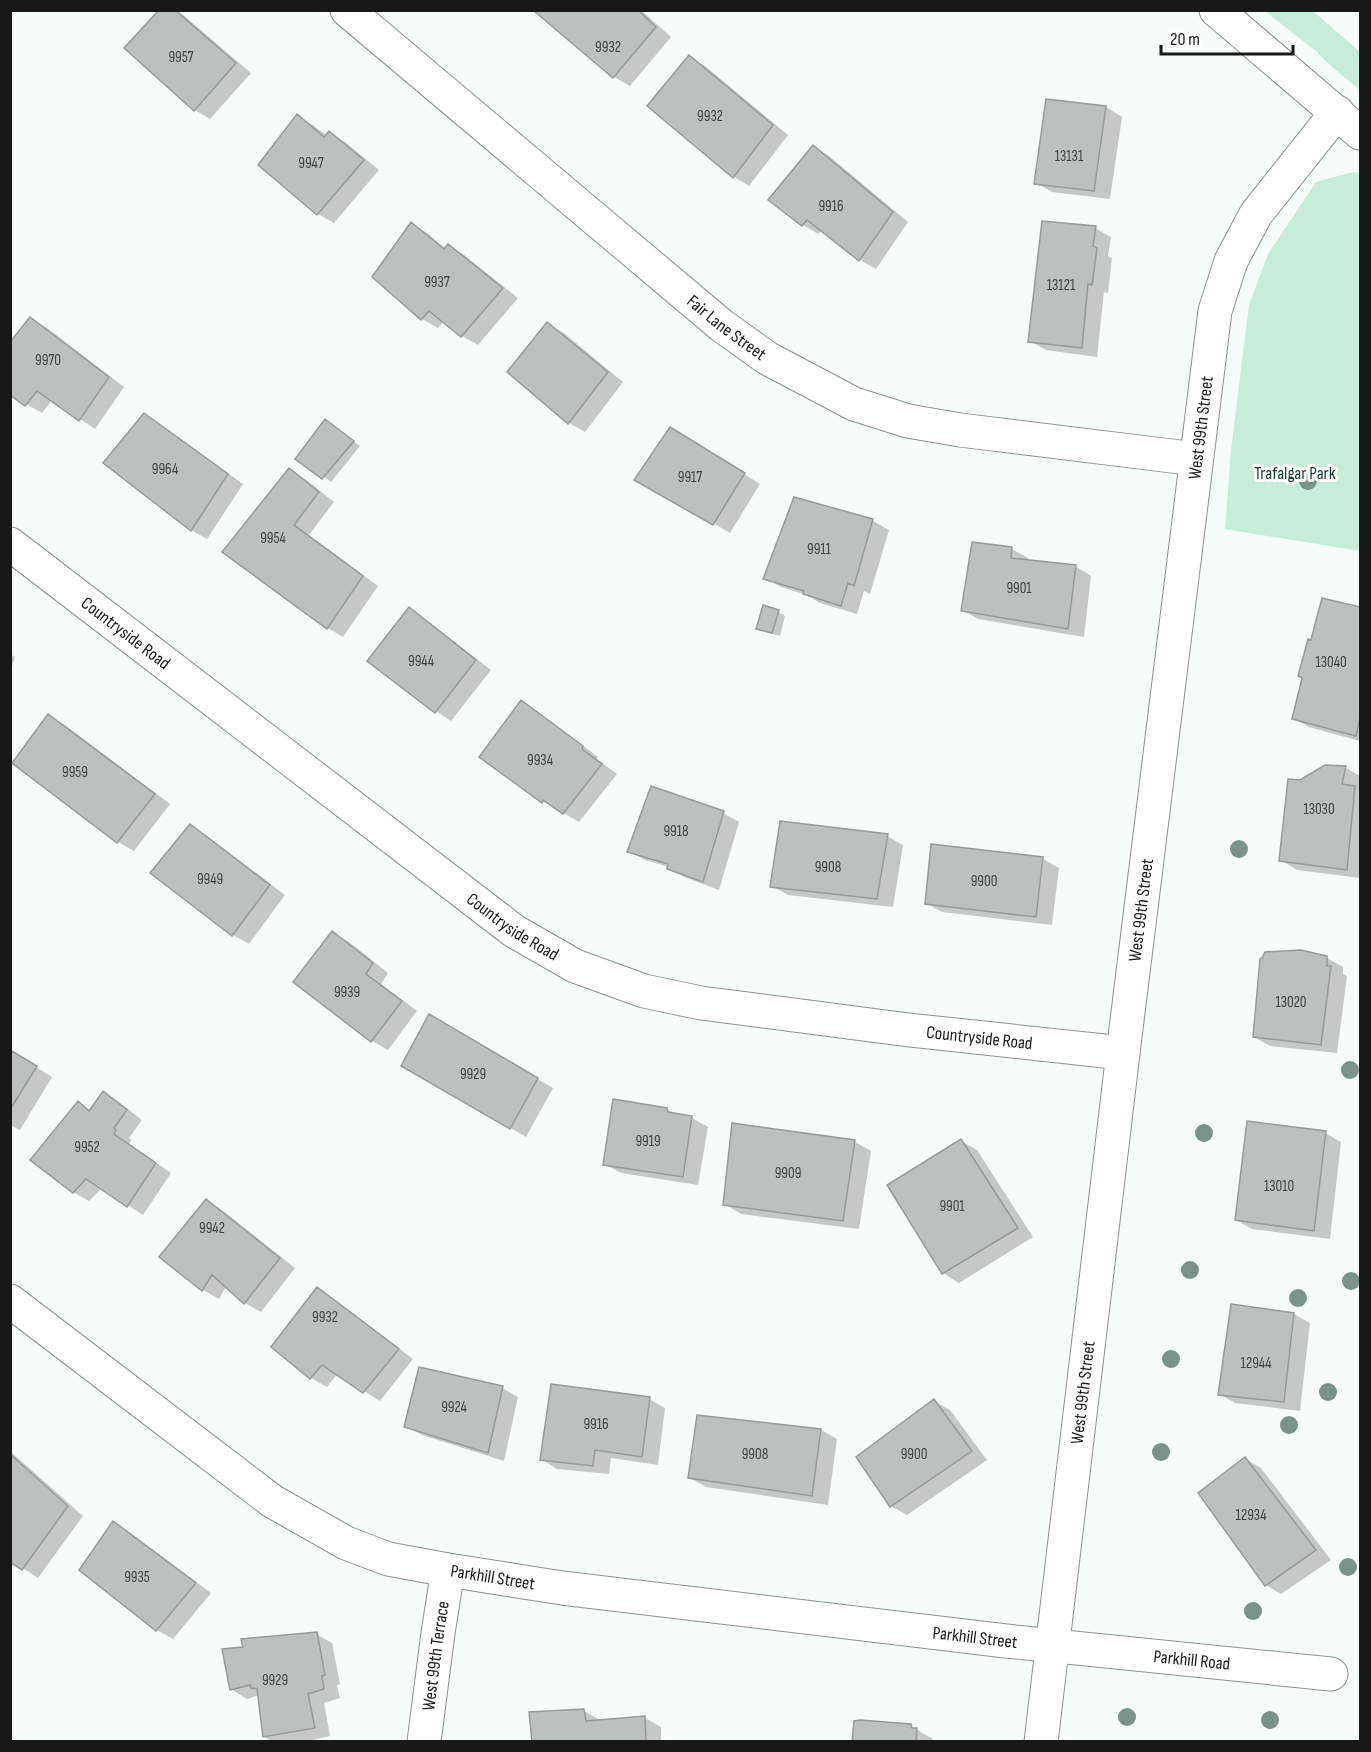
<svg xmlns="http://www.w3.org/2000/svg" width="1371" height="1752" font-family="'Sofia Sans Condensed',sans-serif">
<rect width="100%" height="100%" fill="#f5fcf9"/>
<path fill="#c6ecda" d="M1265 11H1313L1360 52V90L1332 67 1317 52Z
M1353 172 1360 173V551L1225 529 1231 450 1249 305 1268 254 1316 182Z"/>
<path fill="#0003" d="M161 10H177L182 14 251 73 210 119 195 110Z
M536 10H641L671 37 630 86 614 77Z
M689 57 705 66 788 135 749 186 733 176Z
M1047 101 1106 107 1122 117 1110 199 1052 192 1036 183Z
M297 116 313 125 327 136 330 133 345 142 379 170 334 223 318 214 260 165Z
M813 147 829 156 908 222 876 269 860 260 822 230 818 234 802 224Z
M411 224 427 233 446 249 449 246 464 255 518 298 478 345 462 336 444 321 438 328 422 319 374 277Z
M1095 228 1111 237 1108 256 1112 258 1108 293 1104 292 1097 357 1046 350 1030 341Z
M31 319 47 328 124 387 95 429 52 400 42 413 26 404Z
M548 324 564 333 623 382 585 432 569 423Z
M144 415 160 424 243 484 207 539 191 530Z
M333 426 360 446 331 482 297 458Z
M686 438 760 484 730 533 637 479Z
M289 470 305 479 334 502 309 535 378 586 343 637 328 628 224 552Z
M795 499 873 521 889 530 870 594 864 591 857 614 820 603 807 595 781 587 765 578Z
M973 544 1012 549 1028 558V561L1075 566 1091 576 1084 637 978 619 962 610Z
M1323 600 1360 609V741L1309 727 1293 718Z
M409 609 425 619 491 670 451 721 436 711Z
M778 612 785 616 780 636 765 632 758 628Z
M10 654 15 657 10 672Z
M521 702 537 711 598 757 597 759 617 774 579 822 543 801 481 756Z
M49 716 65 725 170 804 134 851 118 842Z
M1325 767 1346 768 1360 776 1359 789 1360 790V878L1297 870 1281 860 1300 781Z
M723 813 739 822 719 890 684 877 669 867 645 860 629 851Z
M190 826 206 835 285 895 249 944 233 935Z
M887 836 903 845 893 907 788 895 772 886Z
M933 846 1043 859 1059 868 1052 925 942 912 926 903Z
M333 933 349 942 388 973 381 984 417 1011 388 1050 372 1041Z
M1327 958 1343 967V974L1347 976 1337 1053 1270 1046 1254 1037Z
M430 1016 553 1088 526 1137 403 1066Z
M10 1051 52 1077 20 1130 10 1125Z
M103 1093 119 1102 142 1120 129 1138 131 1140 129 1144 171 1173 143 1215 102 1188 89 1201 73 1192 78 1103 91 1111Z
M667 1110 677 1115 692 1118 708 1127 698 1185 621 1173 605 1164Z
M1325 1133 1341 1142 1330 1239 1252 1229 1236 1220Z
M961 1141 977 1150 1033 1237 959 1283 943 1273 889 1185Z
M855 1142 871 1151 859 1229 741 1214 725 1204Z
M207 1201 222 1210 295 1268 261 1312 245 1303 226 1286 219 1299 203 1290 161 1257Z
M317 1288 333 1298 413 1359 380 1401 337 1374 327 1387 311 1378 273 1347Z
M1232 1305 1294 1314 1310 1323 1300 1411 1235 1403 1219 1394Z
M502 1388 518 1397 504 1461 422 1435 406 1426Z
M649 1399 665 1408 658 1465 611 1458 609 1474 557 1469 541 1459Z
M934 1401 950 1410 987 1460 907 1515 891 1506Z
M821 1430 837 1439 828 1505 706 1487 690 1478Z
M10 1451 83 1516 38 1578 10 1560Z
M1245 1459 1261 1468 1331 1560 1281 1594 1266 1585Z
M114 1523 129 1532 211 1593 173 1639 157 1630Z
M316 1634 332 1643 340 1684 337 1685 340 1698 324 1703 330 1736 303 1742H273L264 1737 259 1695 247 1699 231 1689Z
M584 1711 600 1720 645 1718 661 1727V1742H533Z
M910 1726 933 1739 932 1742H853Z"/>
<path fill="#bac1be" stroke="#959c99" stroke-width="1.5" d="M159 10H175L236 63 194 111 124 48Z
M533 10H638L656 27 613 78Z
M689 55 773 125 733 178 647 106Z
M1046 99 1106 106 1094 191 1034 184Z
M297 114 324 137 329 131 364 160 317 215 258 165Z
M813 145 893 212 859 261 807 220 802 226 768 200Z
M1042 221 1096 226 1093 246 1097 248 1092 285 1088 284 1082 348 1028 342Z
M411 222 444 249 448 244 503 288 461 337 429 311 421 320 372 277Z
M30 317 109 377 79 421 37 391 25 406 10 395V342Z
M547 322 608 372 568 424 507 372Z
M144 413 228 474 191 531 103 463Z
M325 419 354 441 322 479 295 459Z
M670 427 745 473 713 525 634 480Z
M289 468 319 492 294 525 363 576 327 629 222 552Z
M794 497 873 519 854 586 848 583 841 606 803 594 804 591 763 579Z
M972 542 1012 547 1011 558 1076 565 1068 629 961 611Z
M1322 598 1360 607V718L1356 736 1292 719 1302 678 1298 676 1308 639 1311 640Z
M763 605 779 610 772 633 756 629Z
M409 607 476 660 435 713 367 661Z
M521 700 583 746 582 749 602 764 563 814 543 800 542 803 479 757Z
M48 714 155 794 117 843 12 763Z
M1325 765 1346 766 1342 784 1355 786 1347 870 1279 861 1288 779 1300 780Z
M651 786 724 811 703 882 667 869 668 864 627 852Z
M780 821 888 834 877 899 770 887Z
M190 824 270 885 232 936 150 873Z
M931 844 1043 857 1036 917 925 904Z
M332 931 373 963 366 974 402 1001 371 1042 293 982Z
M1301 950 1327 956V966H1331L1321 1045 1253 1037 1260 959 1262 958 1265 952Z
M429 1014 538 1078 510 1129 401 1066Z
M10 1050 37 1066 10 1110Z
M103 1091 127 1110 114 1128 116 1130 114 1134 156 1163 127 1207 86 1179 73 1193 30 1160 78 1101 89 1111Z
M613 1099 667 1108 668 1112 692 1116 683 1177 603 1165Z
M1247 1121 1326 1131 1314 1231 1235 1220Z
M732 1123 855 1140 843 1221 723 1205Z
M961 1139 1018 1228 942 1274 887 1185Z
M206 1199 280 1258 244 1304 212 1275 202 1291 159 1257Z
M317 1287 399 1349 363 1393 322 1365 310 1379 271 1347Z
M1231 1304 1294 1313 1284 1402 1218 1395Z
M419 1367 503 1386 488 1453 404 1427Z
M551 1384 650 1397 642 1457 595 1450 593 1466 540 1460Z
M934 1399 972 1451 890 1507 856 1457Z
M697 1415 821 1429 812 1496 688 1478Z
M10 1454 68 1506 22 1570 10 1562Z
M1245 1457 1316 1550 1265 1586 1198 1493Z
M113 1521 196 1583 156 1631 79 1570Z
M317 1632 325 1675 322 1676 324 1689 308 1694 315 1728 263 1737 257 1689 251 1688 250 1685 230 1690 222 1649 243 1647 241 1639Z
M584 1709 586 1721 645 1716 646 1742H532L529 1712Z
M860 1720 911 1724 912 1728H917L916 1742H852L854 1721Z"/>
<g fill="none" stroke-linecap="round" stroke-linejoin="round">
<g stroke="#8c928f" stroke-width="35">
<g id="minor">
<path id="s1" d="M347 10 721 325 767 358 854 404 908 421 960 430 1196 459"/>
<path d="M1216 10 1360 133"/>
<path id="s2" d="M10 544 514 931 575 966 644 991 701 1003 909 1030 1123 1053"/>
<path id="s3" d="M10 1301 272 1501 346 1543 388 1559 448 1570 562 1588 1006 1641 1331 1674"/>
<path id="s4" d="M424 1742 438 1633 448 1570"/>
<path id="s5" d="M1041 1742 1123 1053 1215 311 1231 261 1256 214 1337 112"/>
</g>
</g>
<use href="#minor" stroke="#fff" stroke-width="33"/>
</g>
<g fill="#78948a">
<circle cx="1308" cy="481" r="9"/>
<circle cx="1239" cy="849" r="9"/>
<circle cx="1350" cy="1070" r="9"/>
<circle cx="1204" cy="1133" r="9"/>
<circle cx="1190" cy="1270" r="9"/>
<circle cx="1351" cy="1281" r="9"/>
<circle cx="1298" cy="1298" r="9"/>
<circle cx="1171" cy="1359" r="9"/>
<circle cx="1328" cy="1392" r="9"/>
<circle cx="1289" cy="1425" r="9"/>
<circle cx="1161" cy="1452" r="9"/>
<circle cx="1348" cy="1567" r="9"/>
<circle cx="1253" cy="1611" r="9"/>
<circle cx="1127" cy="1717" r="9"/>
<circle cx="1270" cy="1720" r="9"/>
</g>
<g text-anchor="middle" stroke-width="6" stroke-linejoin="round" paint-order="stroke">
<g font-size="15" fill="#404342">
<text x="608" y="52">9932</text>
<text x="181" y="62">9957</text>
<text x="710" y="121">9932</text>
<text x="1069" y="161">13131</text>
<text x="311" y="168">9947</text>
<text x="831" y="211">9916</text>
<text x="437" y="287">9937</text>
<text x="1061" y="290">13121</text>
<text x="48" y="365">9970</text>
<text x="165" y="474">9964</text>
<text x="690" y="482">9917</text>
<text x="273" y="543">9954</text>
<text x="819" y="554">9911</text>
<text x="1019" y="593">9901</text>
<text x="421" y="666">9944</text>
<text x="1331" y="667">13040</text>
<text x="540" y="765">9934</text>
<text x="75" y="777">9959</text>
<text x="1319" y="814">13030</text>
<text x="676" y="836">9918</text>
<text x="828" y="872">9908</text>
<text x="210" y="884">9949</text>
<text x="984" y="886">9900</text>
<text x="347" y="997">9939</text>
<text x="1291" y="1007">13020</text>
<text x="473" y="1079">9929</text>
<text x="648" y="1146">9919</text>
<text x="87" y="1152">9952</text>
<text x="788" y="1178">9909</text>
<text x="1279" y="1191">13010</text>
<text x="952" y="1211">9901</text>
<text x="212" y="1233">9942</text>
<text x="325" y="1322">9932</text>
<text x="1256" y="1368">12944</text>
<text x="454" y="1412">9924</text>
<text x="596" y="1429">9916</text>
<text x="755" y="1459">9908</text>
<text x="914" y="1459">9900</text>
<text x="1251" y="1520">12934</text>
<text x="137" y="1582">9935</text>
<text x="275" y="1685">9929</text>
</g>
<g font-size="18" fill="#171918" stroke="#fff">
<text dy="6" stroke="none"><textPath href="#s1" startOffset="495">Fair Lane Street</textPath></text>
<text dy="6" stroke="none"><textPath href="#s5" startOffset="1324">West 99th Street</textPath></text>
<text dy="6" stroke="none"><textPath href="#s2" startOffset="146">Countryside Road</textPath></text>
<text dy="6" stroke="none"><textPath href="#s5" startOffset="838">West 99th Street</textPath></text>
<text dy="6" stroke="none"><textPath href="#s2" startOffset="632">Countryside Road</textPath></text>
<text dy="6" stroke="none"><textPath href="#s2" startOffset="1118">Countryside Road</textPath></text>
<text dy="6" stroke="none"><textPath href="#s5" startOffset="352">West 99th Street</textPath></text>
<text dy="6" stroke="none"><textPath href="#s3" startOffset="566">Parkhill Street</textPath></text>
<text dy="6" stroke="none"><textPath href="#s3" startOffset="1052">Parkhill Street</textPath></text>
<text dy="6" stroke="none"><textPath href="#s4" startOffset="87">West 99th Terrace</textPath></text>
<text dy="6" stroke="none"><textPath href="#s3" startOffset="1270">Parkhill Road</textPath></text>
</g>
<g font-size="18" fill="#113f2f" stroke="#fff">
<text x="1295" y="479">Trafalgar Park</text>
</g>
</g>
<rect width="1371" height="1752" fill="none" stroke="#171918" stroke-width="24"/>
<path d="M1161 45v9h132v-9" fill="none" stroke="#171918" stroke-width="3"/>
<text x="1170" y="45" font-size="18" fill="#171918" stroke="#ffffff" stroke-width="4.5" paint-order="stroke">20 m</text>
</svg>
